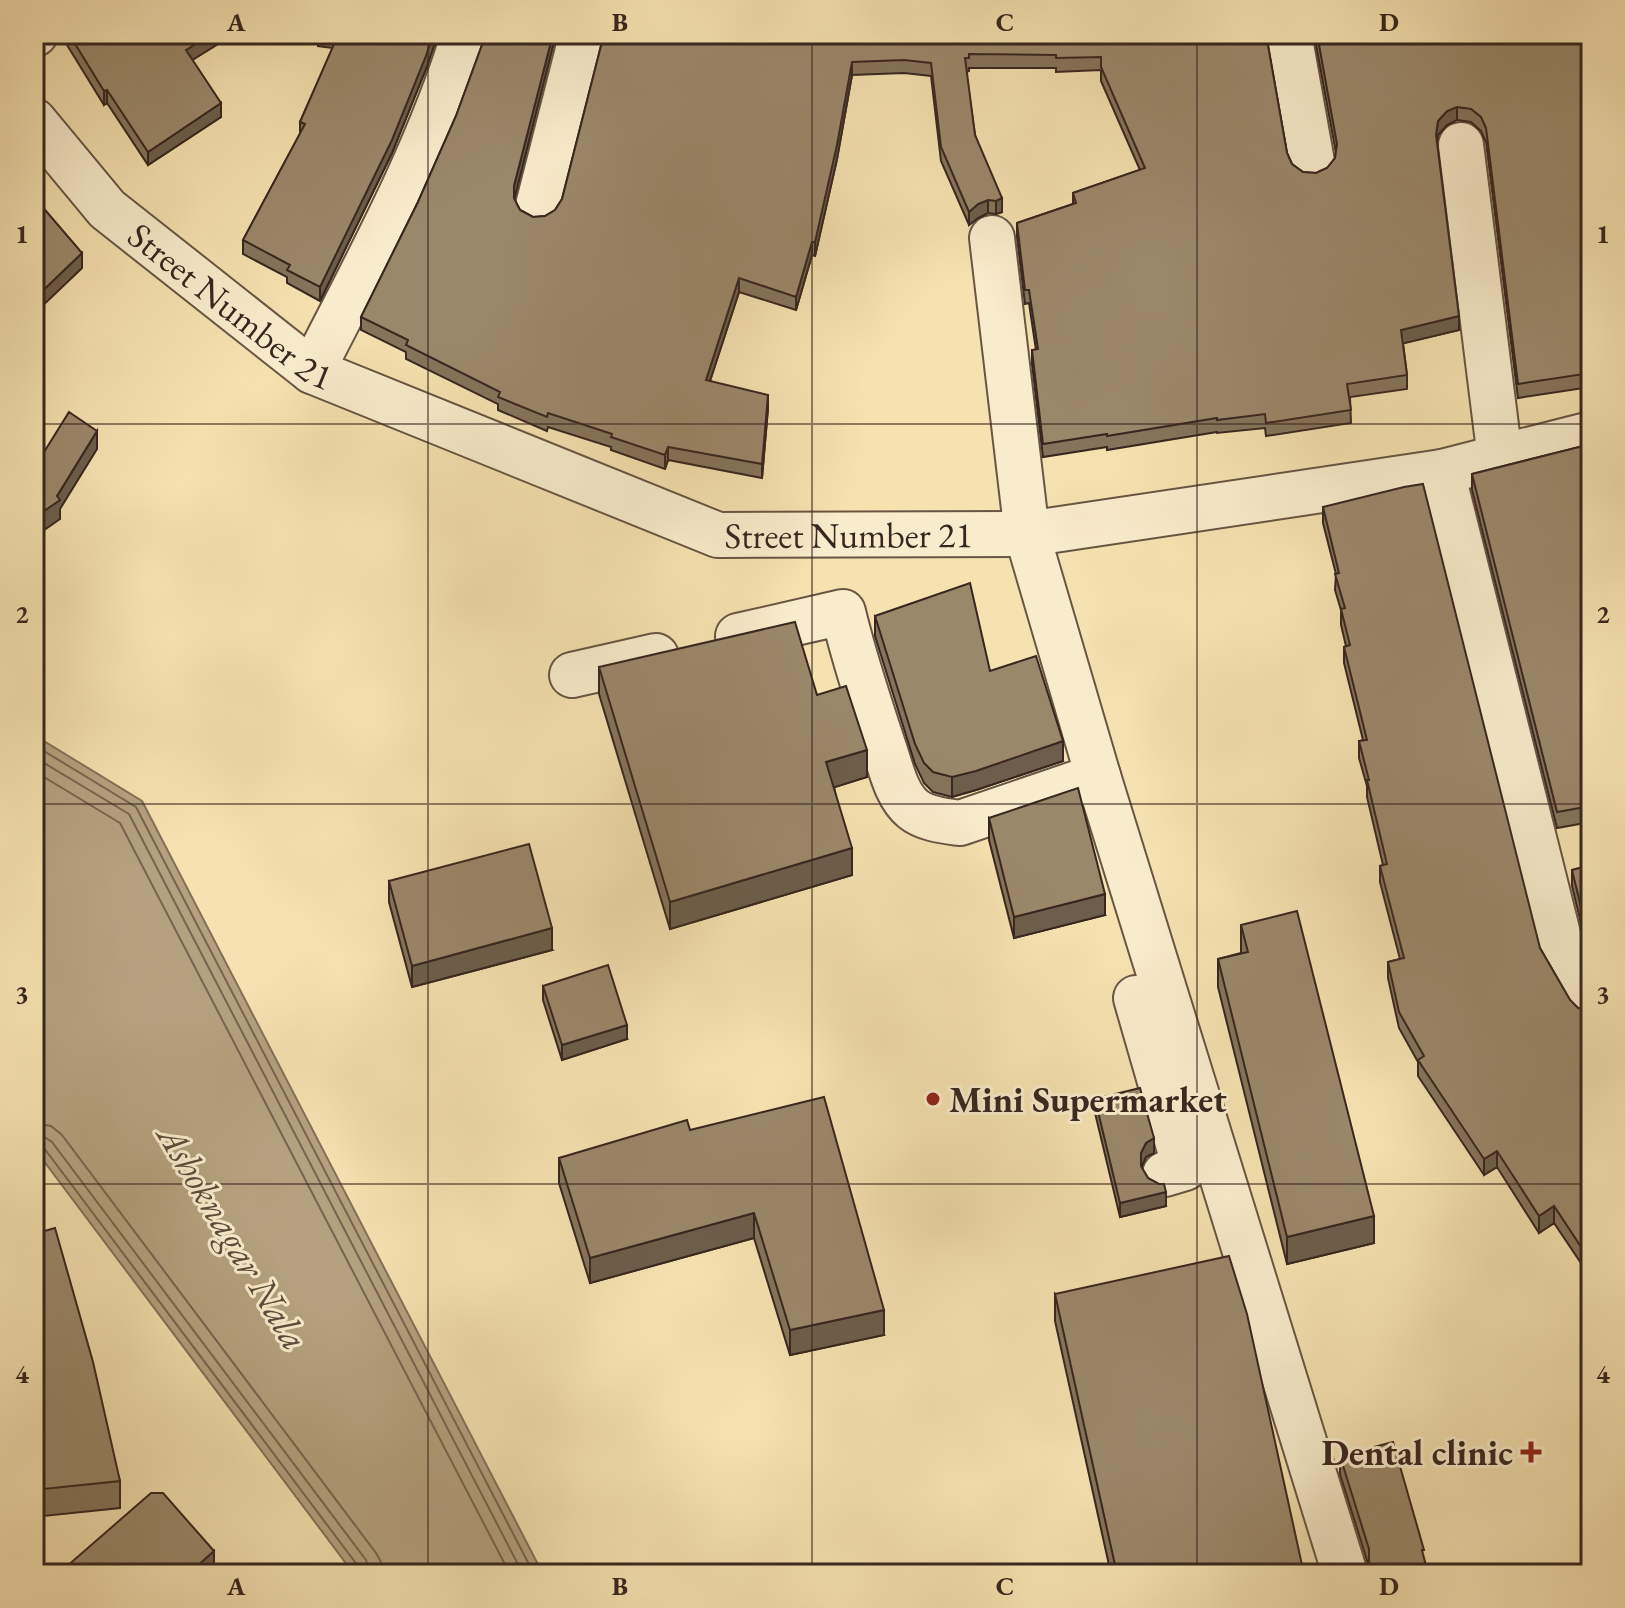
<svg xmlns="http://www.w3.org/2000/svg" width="1625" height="1608" font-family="'EB Garamond',serif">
<rect width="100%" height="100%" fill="#f6e1b0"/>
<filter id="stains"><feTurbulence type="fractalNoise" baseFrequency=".0025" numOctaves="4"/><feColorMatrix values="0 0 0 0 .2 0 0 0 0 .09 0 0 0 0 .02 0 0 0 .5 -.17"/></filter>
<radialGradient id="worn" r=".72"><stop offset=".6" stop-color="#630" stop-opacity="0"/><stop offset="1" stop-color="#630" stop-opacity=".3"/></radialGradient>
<path fill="#b5a17f" stroke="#837059" stroke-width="2" d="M34 735 142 801 543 1574H354L34 1148Z"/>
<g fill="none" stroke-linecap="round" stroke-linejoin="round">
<path stroke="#76644f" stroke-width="2" d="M34 745 136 807 534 1574
M34 757 129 814 523 1574
M34 771 120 823 510 1574
M34 1123 51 1126 62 1135 376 1553 381 1562 382 1574
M34 1135 43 1136 52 1142 366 1560 370 1574
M34 1145H40L44 1148 358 1566 360 1574"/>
<g stroke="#685543" stroke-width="48">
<g id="minor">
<path d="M34 34H35"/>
<path d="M1289 34 1312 162"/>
<path id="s1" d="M34 121 107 209 312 371 718 535 1027 534 1442 472 1591 434"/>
<path d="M1461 145 1500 458"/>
<path d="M538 206 582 34"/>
<path d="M992 238 1027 534 1098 776 1345 1574"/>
<path d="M312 371C368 261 428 152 464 34"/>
<path d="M1442 472 1564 958 1591 1003"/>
<path d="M738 636 843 612C854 658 869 703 884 748 891 768 896 795 913 809 925 819 945 821 960 823L1098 776"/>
<path d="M572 675 656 656"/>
<path d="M1136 998 1185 1168 1165 1174"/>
</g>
</g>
<use href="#minor" stroke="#f9eccc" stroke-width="44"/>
</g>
<path fill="#85745b" stroke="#38261f" stroke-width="2" d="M67 34H234L192 60 221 117 148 165 107 103 104 105 67 45Z
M318 34H438L426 69 392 153 320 301 287 283V277L243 254V240L300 134V122L333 48 318 46Z
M486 34H556L514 199 520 210 533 217 545 216 555 210 562 199 604 34H1266L1287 153 1292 164 1303 172 1316 173 1327 168 1335 158 1336 153 1314 34H1591V336H1589L1591 350V387L1518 398 1486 142 1481 131 1471 122 1457 120 1447 125 1438 135 1437 142 1459 330 1403 343 1407 375V389L1350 397 1351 423 1266 436 1265 428 1217 433V432L1107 450V447L1043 457 1032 364V350H1036L1029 303 1025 304 1017 237V223L1073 204V193L1140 170 1101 81V70L1056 72V68H969V71L966 72 975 135 1002 212 996 214 988 213 978 218 969 225 941 161 931 76 904 73 852 75 837 159 815 256 812 255 796 310 739 292 710 381 768 408 762 478 668 460 665 469 611 450V447L548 427 547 431 498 410V404L406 359V352L361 330V317L418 202 456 116Z
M1591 444V822L1557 828 1472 490V474Z
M1323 507 1540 948 1570 1000 1578 1008 1591 1011V1278L1554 1223 1539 1233 1497 1167 1484 1175 1418 1076V1062L1399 1028 1388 978V962L1400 959 1380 882V866L1383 865 1367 797V786L1359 758V741L1363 740 1344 663V647L1346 646 1341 625V610L1335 590 1336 574 1323 523Z
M875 616 990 671 1063 761 976 790 952 797 933 792 924 783 915 764 875 636Z
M599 667 817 695 867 777 834 787 852 875 670 929 599 694Z
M989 818 1105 915 1014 938 989 840Z
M1591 865V954L1587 948 1572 886V870Z
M389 881 552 950 412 987 389 902Z
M1241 925 1374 1243 1287 1264 1218 987V959L1241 953Z
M543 986 627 1039 562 1060 543 1000Z
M1095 1099 1154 1153 1146 1157 1141 1167 1166 1206 1120 1217 1095 1113Z
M690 1130 884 1335 790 1355 754 1238 590 1283 559 1183V1158Z
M34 1234 120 1481V1508L34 1517Z
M1055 1294 1304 1574H1111L1055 1321Z
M1340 1456 1424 1559 1428 1574H1369V1567L1340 1474Z"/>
<path fill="#6c5e4a" stroke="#38261f" stroke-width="2" d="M212 34H234L186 64V50Z
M433 34H438L426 69 392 153 320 301V287Z
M553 34H556L514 200V186Z
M852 62V75L837 159 815 256V242Z
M107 90V103L104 105V91Z
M221 103V117L148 165V152Z
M1457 107V120L1447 125 1438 135 1436 148V135L1438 121 1447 111Z
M1002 198V212L996 214V201Z
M988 200V213L978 218 969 225V212L978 204Z
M812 242V255L796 310V297Z
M82 253V268L34 314V299Z
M739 278V292L706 393V380Z
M1459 316V330L1401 344V330Z
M768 395V408L762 478V464Z
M97 431V449L60 509V519L34 537V518L57 496Z
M668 447V460L665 469V455Z
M1063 741V761L976 790 952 797V777Z
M867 750V777L826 790V762Z
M852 848V875L670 929V902Z
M1105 894V915L1014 938V917Z
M552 928V950L412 987V966Z
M627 1025V1039L562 1060V1045Z
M1154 1138V1153L1146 1157 1141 1168V1153L1146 1143Z
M1497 1151V1167L1484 1175V1159Z
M1166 1192V1206L1120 1217V1203Z
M1554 1206V1223L1539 1233V1216Z
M754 1213V1238L590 1283V1258Z
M1374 1216V1243L1287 1264V1237Z
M884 1310V1335L790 1355V1330Z
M214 1551V1571L211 1574H188Z"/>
<path fill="#9b876a" stroke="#38261f" stroke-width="2" d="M69 34H212L186 50 221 103 148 152 107 90 104 91Z
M333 34H433L426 56 392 140 320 287 287 270 290 265 243 240 305 124 300 122 338 35Z
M486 34H553L514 186V198L520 210 533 217 545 216 555 210 562 199 604 34H1266L1287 153 1292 164 1303 172 1316 173 1327 168 1335 158 1337 144 1317 34H1591V322L1587 323 1591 350V373L1518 384 1486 128 1481 117 1471 109 1457 107 1447 111 1438 121 1436 135 1459 316 1401 330 1407 375 1347 384 1351 410 1266 423 1265 414 1217 420V418L1107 436V434L1043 444 1032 350 1038 349 1029 290H1025L1017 223 1076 203 1073 193 1145 168 1101 67V57L1056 58V55L969 54V58H965L975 135 1002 198 996 201 988 200 978 204 969 212 941 147 931 63 904 60 852 62 837 145 815 242H812L796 297 739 278 706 380 768 395 762 464 668 447 665 455 611 437 612 434 548 413 547 417 498 397 500 392 406 345 408 340 361 317 418 202 456 116Z
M34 197 82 253 34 299Z
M69 412 97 431 57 496 60 500 34 518V463L36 465Z
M1591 444V806L1557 812 1472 474Z
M1423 484 1540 948 1570 1000 1578 1008 1591 1011V1262L1554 1206 1539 1216 1497 1151 1484 1159 1418 1060 1424 1056 1399 1012 1388 962 1404 958 1380 866 1387 864 1367 780H1369L1359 741 1367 740 1344 647 1350 645 1341 609 1345 608 1335 574 1339 573 1323 507 1404 487Z
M970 583 990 671 1036 656 1063 741 976 771 952 777 933 772 924 763 915 744 875 616Z
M795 622 817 695 846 686 867 750 826 762 852 848 670 902 599 667Z
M1078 788 1105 894 1014 917 989 818Z
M529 844 552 928 412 966 389 881Z
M1591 865V938L1587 932 1572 870Z
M1297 911 1374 1216 1287 1237 1218 959 1248 952 1241 925Z
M608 965 627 1025 562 1045 543 986Z
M1140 1088 1154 1138 1146 1143 1141 1153V1166L1148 1178 1159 1184H1164L1166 1192 1120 1203 1095 1099Z
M824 1097 884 1310 790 1330 754 1213 590 1258 559 1158 687 1120 690 1130Z
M55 1228 93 1362 120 1481 34 1490V1234Z
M1229 1256 1247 1314 1304 1574H1117L1055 1294Z
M1393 1442 1424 1550H1422L1428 1574H1373L1369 1562V1549L1340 1456Z
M151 1493H163L214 1551 188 1574H58Z"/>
<path fill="none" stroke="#38261f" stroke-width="2" stroke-opacity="0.55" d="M428 34V1574M812 34V1574M1197 34V1574M34 424H1591M34 804H1591M34 1184H1591"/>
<g fill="#8f2418" stroke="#f9eccc" stroke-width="3">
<circle cx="933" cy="1099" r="8"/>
<path d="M1527 1440h8v8h8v8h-8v8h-8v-8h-8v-8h8z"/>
</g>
<g text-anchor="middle" stroke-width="6" stroke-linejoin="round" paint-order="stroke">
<g font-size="36" fill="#38261f" stroke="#f9eccc">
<text dy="13" stroke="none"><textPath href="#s1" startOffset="272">Street Number 21</textPath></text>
<text dy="13" stroke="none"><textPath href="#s1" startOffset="944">Street Number 21</textPath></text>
</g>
<g font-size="36" font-weight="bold" fill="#38261f" stroke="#f9eccc" text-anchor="start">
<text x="949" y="1112">Mini Supermarket</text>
<text x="1513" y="1465" text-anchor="end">Dental clinic</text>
</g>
<g font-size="38" font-style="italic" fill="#5e4b3c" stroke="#f9eccc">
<text transform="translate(233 1237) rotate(59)" y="13">Ashoknagar Nala</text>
</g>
</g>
<rect width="1625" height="1608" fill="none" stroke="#f6e1b0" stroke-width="88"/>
<rect x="44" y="44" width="1537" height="1520" fill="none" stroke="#38261f" stroke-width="3"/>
<g font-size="26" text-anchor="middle" font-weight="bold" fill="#38261f">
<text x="236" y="31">A</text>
<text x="620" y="31">B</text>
<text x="1005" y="31">C</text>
<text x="1389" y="31">D</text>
<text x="22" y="243">1</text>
<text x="1603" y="243">1</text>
<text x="22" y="623">2</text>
<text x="1603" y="623">2</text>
<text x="22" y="1003">3</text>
<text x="1603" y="1003">3</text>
<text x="22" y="1383">4</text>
<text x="1603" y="1383">4</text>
<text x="236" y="1595">A</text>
<text x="620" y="1595">B</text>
<text x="1005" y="1595">C</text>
<text x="1389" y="1595">D</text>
</g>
<rect width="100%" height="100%" filter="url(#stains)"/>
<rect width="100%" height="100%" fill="url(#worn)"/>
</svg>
